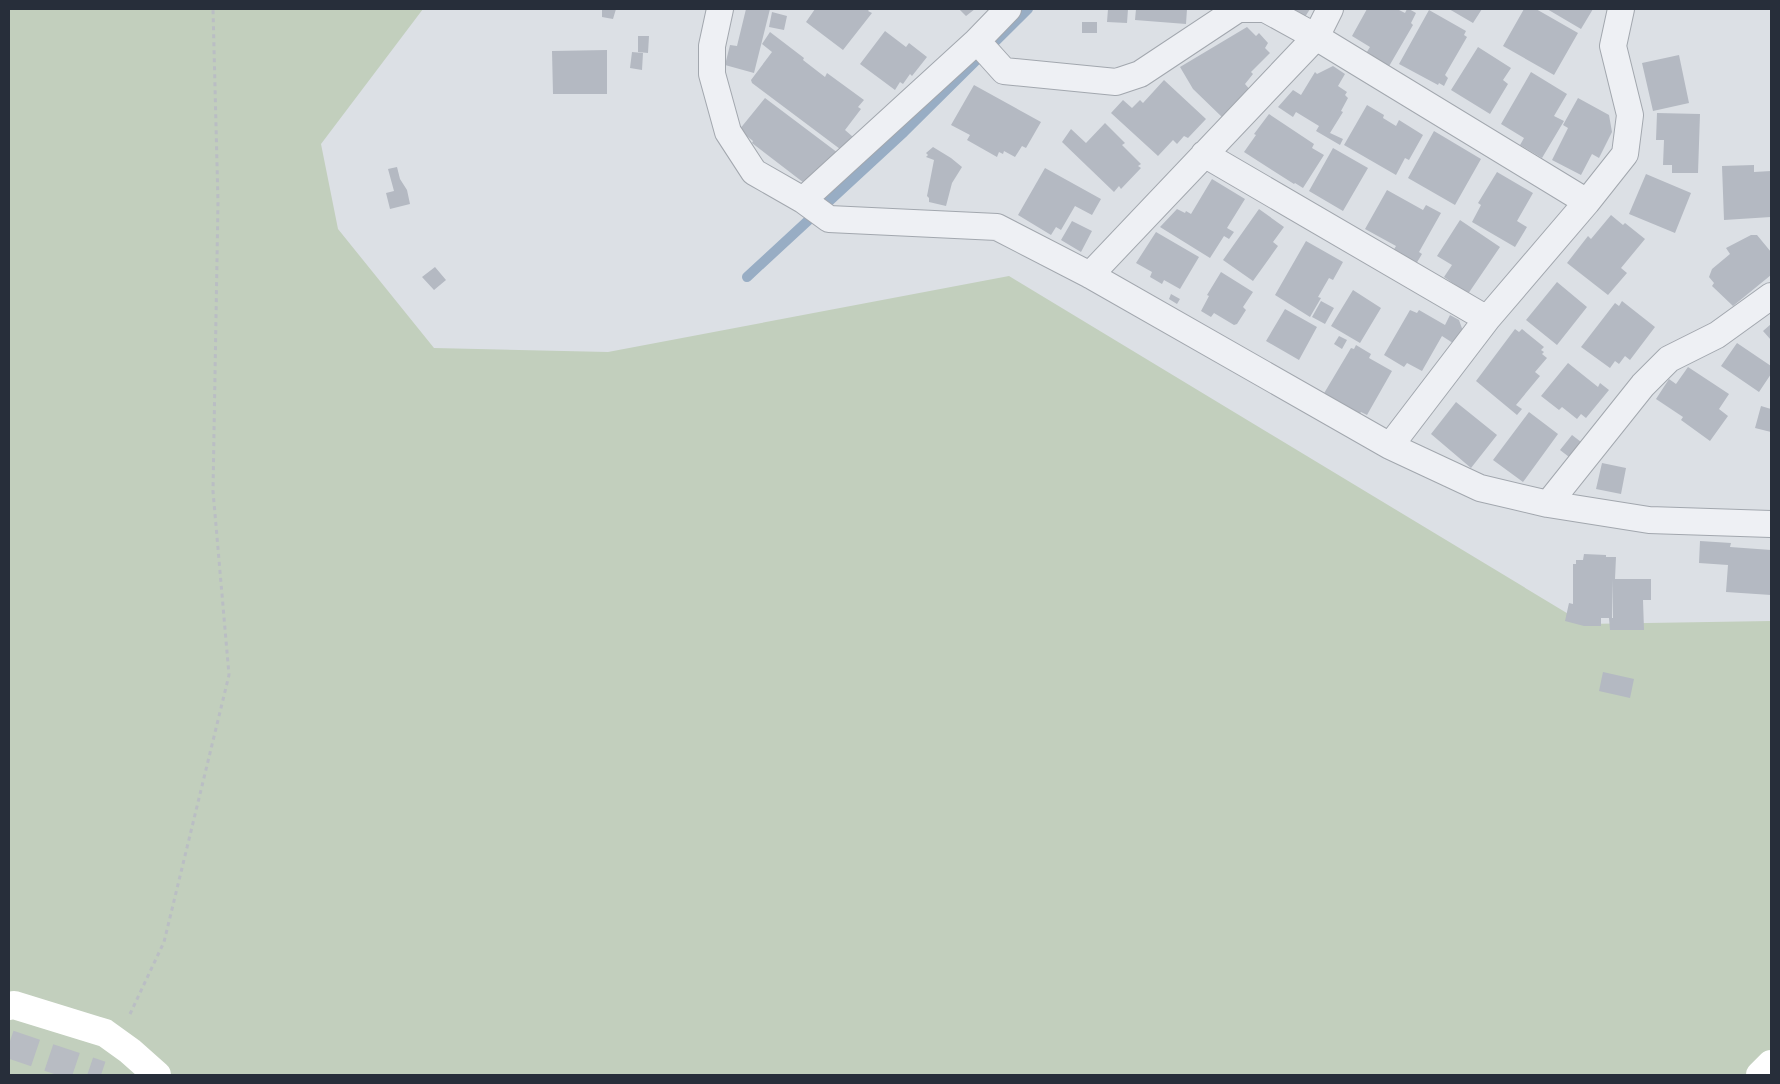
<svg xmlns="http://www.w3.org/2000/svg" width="1780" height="1084" font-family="Roboto,sans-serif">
<rect width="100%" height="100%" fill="#dce0e5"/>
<path fill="#c2cfbd" d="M9 9H423L321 144 338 229 434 348 608 352 1009 276 1585 624 1771 621V1075H9Z"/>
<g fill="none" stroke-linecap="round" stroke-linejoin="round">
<path stroke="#98adc4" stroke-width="10" d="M747 277 904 132 1028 9"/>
</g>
<path fill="#b4b9c2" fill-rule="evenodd" d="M602 9H616L613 19 602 17Z
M746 9H770L754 73 725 65 730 45 737 46Z
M815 9H870L868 11 872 13 843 50 806 22Z
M959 9H975L966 16Z
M1108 9H1128L1127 23 1107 22Z
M1136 9H1187L1186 24 1135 20Z
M1289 9H1310L1305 17Z
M1367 9H1397L1405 13 1407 9H1409L1416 13 1411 23 1413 25 1388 68 1365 55 1370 47 1352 36Z
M1449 9H1482L1473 23Z
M1524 9H1536L1578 33 1554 75 1503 46Z
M1547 9H1593L1581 29Z
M1429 10 1466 31 1464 35 1467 37 1445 75 1448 78 1444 86 1439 83 1438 85 1399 64Z
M772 12 787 16 784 30 769 27Z
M1082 22H1097V33H1082Z
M1247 27 1256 36 1259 33 1268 43 1265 48 1270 53 1251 72 1253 74 1245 84 1251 91 1223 118 1193 89 1180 67Z
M885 31 906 47 909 43 927 57 912 76 910 74 903 84 900 82 895 90 860 64Z
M770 32 804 58 803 60 825 77 827 73 864 100 858 107 861 109 845 130 860 143 848 155 752 83 751 80 772 52 762 44Z
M638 36H649L648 53 638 52Z
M1478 47 1511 68 1503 80 1508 84 1490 114 1451 90Z
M607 50V94H553L552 51Z
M632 52 643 53 642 70 630 68Z
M1679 55 1689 103 1653 111 1642 63Z
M1333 66 1345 74 1338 86 1347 92 1345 95 1348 98 1341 111 1343 112 1330 133 1343 139 1340 145 1316 131 1319 126 1296 112 1293 117 1278 107 1293 90 1301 95 1315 72 1317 74Z
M1531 72 1567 94 1554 116 1564 121 1542 158 1520 145 1524 138 1501 124Z
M1164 80 1206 119 1188 138 1184 136 1177 144 1173 140 1158 156 1111 113 1123 100 1132 108 1140 100 1143 103Z
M974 85 1041 122 1026 148 1022 146 1015 157 1004 151 1003 154 999 152 997 157 967 140 970 135 951 125Z
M765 98 842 156 808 186 752 143 753 141 739 130Z
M1578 98 1609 115 1612 132 1599 158 1592 154 1581 175 1552 160 1568 128 1563 125Z
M1367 105 1384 115 1383 118 1396 126 1399 120 1423 135 1409 160 1405 158 1396 175 1344 145Z
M1657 113 1700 114 1698 173H1672V165H1663L1664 140H1656Z
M1269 114 1314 144 1312 148 1324 155 1303 188 1295 183 1294 184 1244 152 1256 135 1254 134Z
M1105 123 1125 143 1122 145 1141 164 1138 166 1141 168 1121 189 1119 186 1114 192 1062 142 1071 129 1086 143Z
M1434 131 1481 159 1455 205 1408 178Z
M933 147 951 158 962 167 952 183 946 206 929 202V198L927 196 934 160 926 157 928 155 926 153Z
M1333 148 1368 168 1343 211 1309 191Z
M1754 165V172L1771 171V217L1724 220 1722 166Z
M397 167 400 179 407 190 410 204 390 209 386 193 394 191 388 169Z
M1045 168 1101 199 1092 215 1075 206 1061 230 1056 227 1051 235 1018 215Z
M1497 172 1533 193 1517 221 1527 227 1515 247 1472 222 1481 205 1478 203Z
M1646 174 1691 193 1675 233 1629 214Z
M1212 179 1245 199 1227 228 1234 232 1229 239 1224 236 1210 258 1160 227 1177 209 1185 213 1186 211 1191 214Z
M1387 190 1423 210 1426 205 1441 213 1419 252 1422 254 1416 264 1393 251 1396 246 1365 229Z
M1259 209 1284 227 1273 242 1278 246 1253 281 1223 260Z
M1611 215 1623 225 1625 223 1645 239 1621 268 1627 273 1608 295 1567 263 1588 236 1591 239Z
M1460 220 1500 247 1468 294 1444 277 1452 265 1437 256Z
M1072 221 1092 231 1081 252 1061 240Z
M1156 232 1199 257 1180 289 1164 280 1162 284 1150 277 1152 272 1136 263Z
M1751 235H1757L1771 252V275L1733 306 1712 286 1714 283 1709 277 1712 269 1730 254 1726 248Z
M1306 241 1343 262 1333 280 1329 278 1318 297 1321 298 1310 317 1275 295Z
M435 267 446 280 434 290 422 277Z
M1221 272 1253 292 1243 307 1246 310 1237 324 1234 325 1214 313 1211 317 1201 311 1209 296 1207 295Z
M1557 282 1587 307 1557 345 1526 320Z
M1353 290 1381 308 1360 343 1331 326Z
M1171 294 1180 299 1177 304 1169 299Z
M1321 301 1334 308 1325 324 1312 317Z
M1622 301 1655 327 1630 360 1625 356 1619 364 1615 361 1610 368 1581 347 1615 303 1619 306Z
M1285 309 1317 327 1299 360 1266 341Z
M1410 310 1417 313 1419 310 1445 325 1450 315 1459 320 1464 334 1456 345 1442 336 1422 371 1407 363 1404 367 1384 355Z
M1771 324V340L1763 331Z
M1515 329 1519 332 1522 329 1544 347 1541 350 1544 352 1542 354 1547 358 1535 372 1540 376 1516 405 1522 409 1517 415 1476 381Z
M1339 336 1347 340 1342 349 1334 344Z
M1737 343 1771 366V374L1759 392 1721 366Z
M1356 345 1371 354 1369 358 1392 371 1367 415 1361 412 1358 416 1323 395 1351 348 1354 349Z
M1568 363 1598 387 1600 383 1609 390 1586 418 1581 414 1577 419 1562 407 1559 410 1541 396Z
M1688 367 1729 394 1719 409 1728 416 1710 441 1681 420 1683 417 1656 399 1669 379 1676 384Z
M1456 402 1497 435 1471 468 1431 434Z
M1761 406 1771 409V432L1755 428Z
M1529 412 1558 434 1523 482 1493 460Z
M1572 435 1585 445 1573 460 1560 450Z
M1602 463 1626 468 1621 494 1596 489Z
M1700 541 1731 543 1730 547 1771 550V595L1726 592 1728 565 1699 563Z
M1584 554 1606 555V557H1616L1615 579H1651V600H1643L1644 630H1610L1609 618H1601V626H1584L1565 621 1569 603 1573 604V564H1576V560H1583ZM1612 579 1613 618H1612Z
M1603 672 1634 679 1630 698 1599 691Z"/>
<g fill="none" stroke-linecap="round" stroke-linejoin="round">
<path stroke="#b8bcc3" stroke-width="28" stroke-dasharray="28 14" stroke-linecap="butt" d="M9 1044 101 1075"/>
<g stroke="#a2a7ae" stroke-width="28">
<path id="street" d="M720 9 712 46V74L728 132 754 172 803 200 829 219 997 227 1090 275 1390 446 1480 488 1548 504 1649 520 1771 524
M977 41 1004 71 1116 82 1140 74 1238 9H1265L1316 37 1587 202
M1204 154 1487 319
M803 200 977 41 1008 9
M1090 275 1316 37 1330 9
M1390 446 1487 319 1587 202 1625 154 1630 115 1613 46 1621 9
M1548 504 1643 385 1669 359 1717 335 1771 296"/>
</g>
<path stroke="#babec4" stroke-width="3" stroke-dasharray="4 4" stroke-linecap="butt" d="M130 1014 164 942 229 675 213 491 218 202 213 9"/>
<use href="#street" stroke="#eef0f4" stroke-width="26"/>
<path stroke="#fff" stroke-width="28" d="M9 1006 14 1005 105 1033 130 1051 157 1075
M1760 1075 1771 1064"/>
</g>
<rect width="1780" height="1084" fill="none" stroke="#272e3a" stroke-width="20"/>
</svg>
